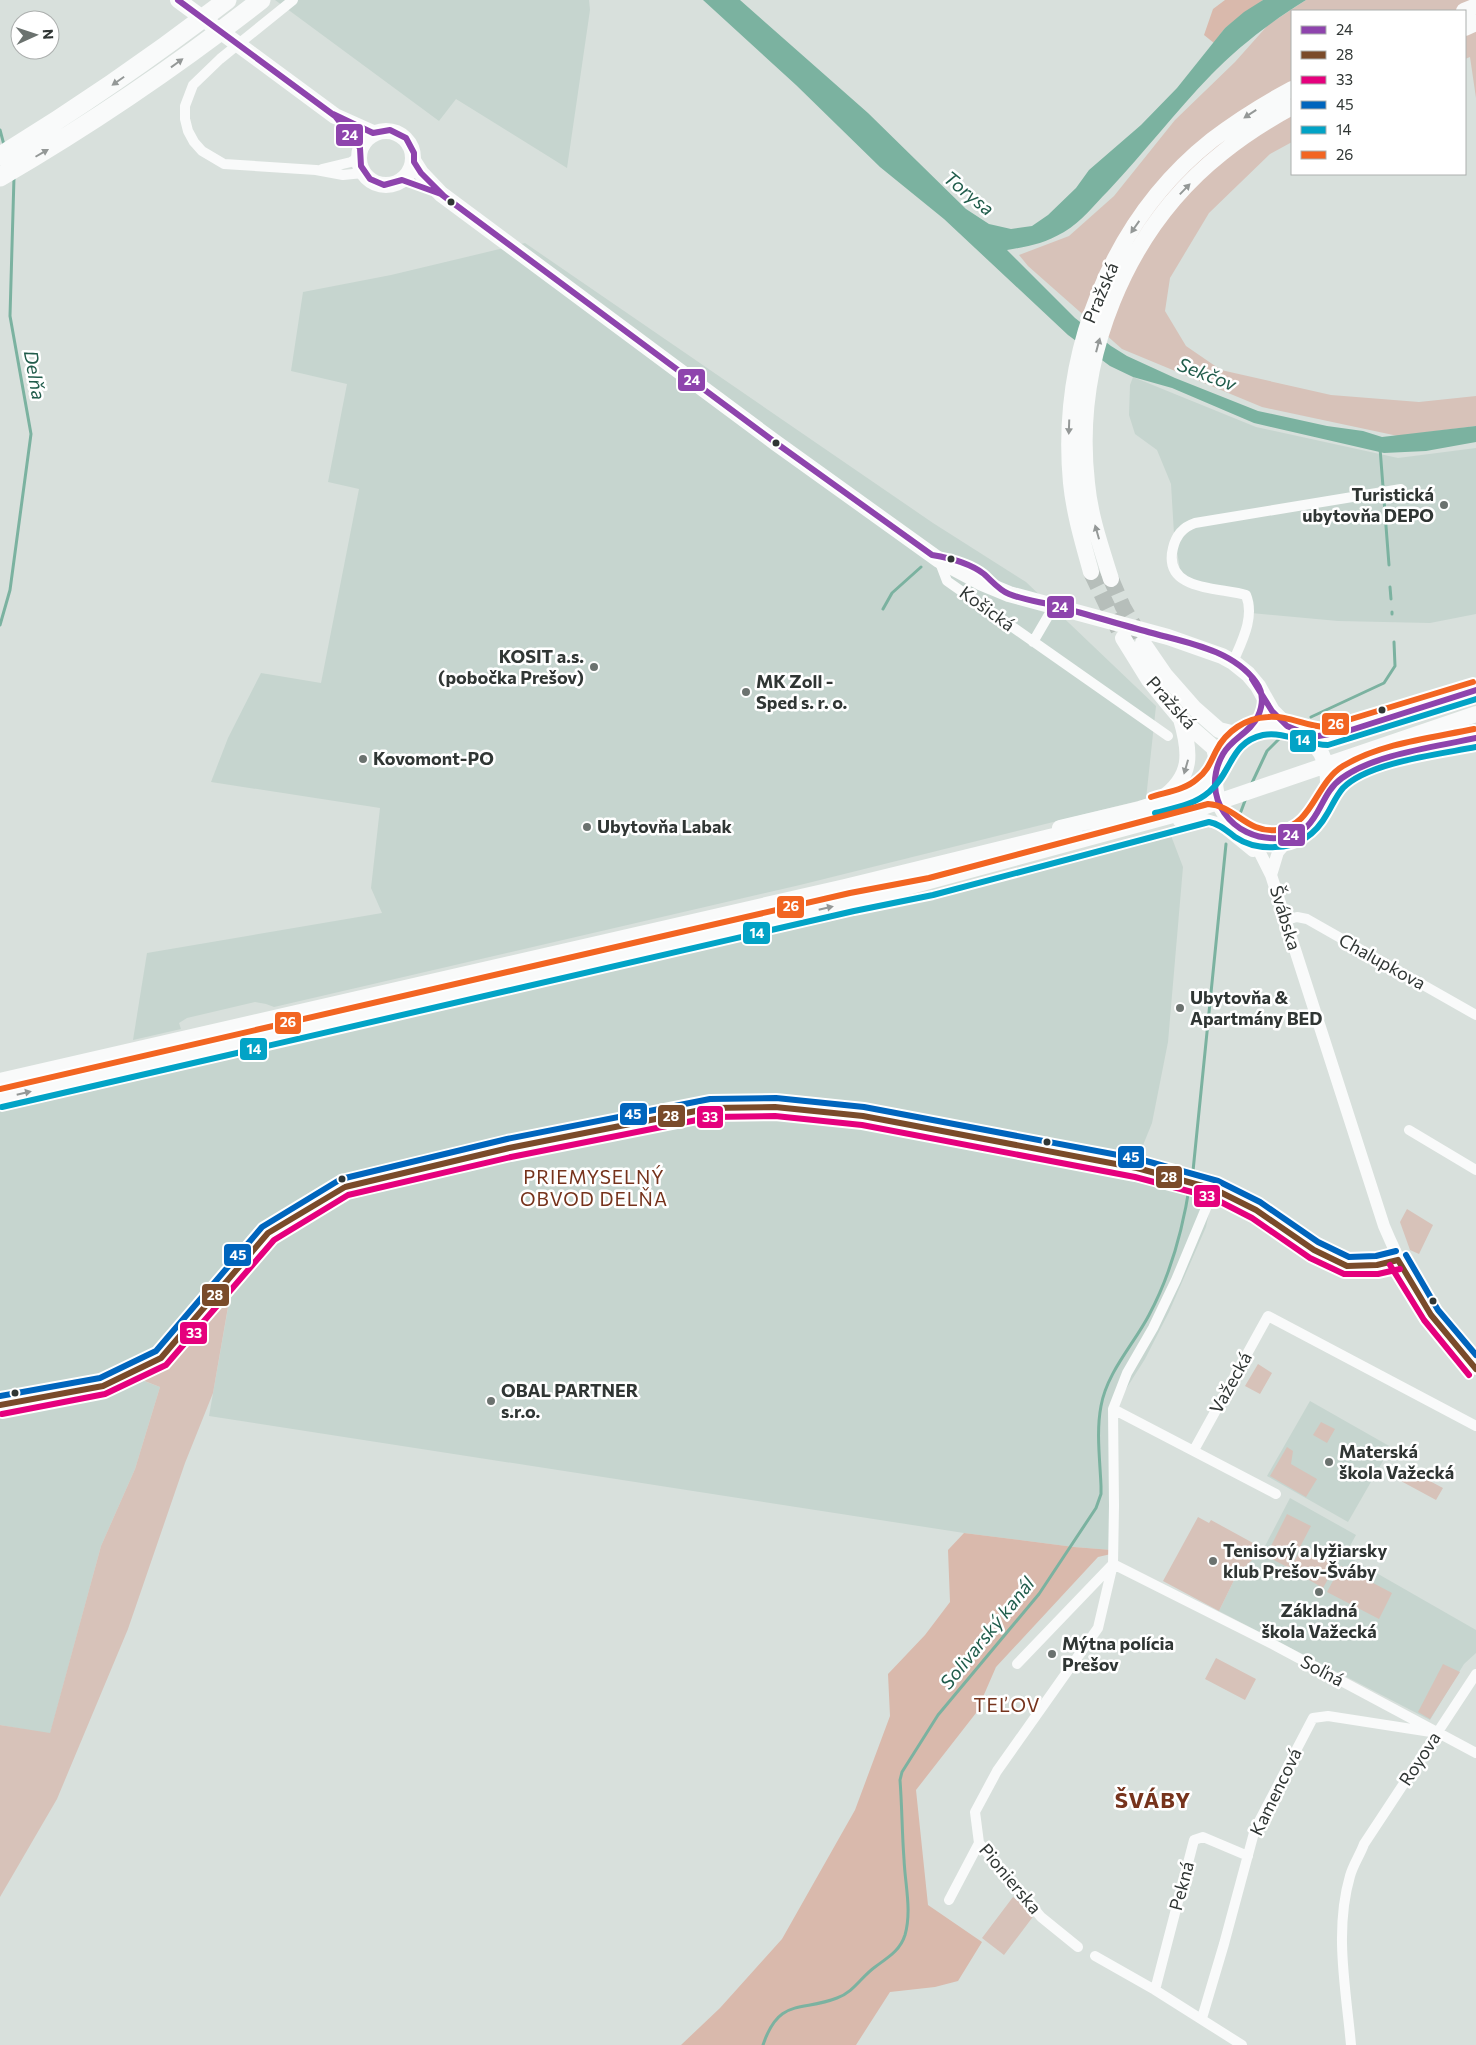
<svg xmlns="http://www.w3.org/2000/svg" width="1476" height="2045" font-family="Commissioner,sans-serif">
<rect width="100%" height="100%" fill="#d8e0dc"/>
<path fill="#c6d5cf" d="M275 0H589L590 10 567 168 456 99 439 121Z
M525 243 933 523 1026 582 1156 706 1146 799 800 885 274 1007 266 1004 255 1002 187 1018 179 1023 181 1029 133 1040 147 953 382 913 371 888 380 808 211 782 228 738 261 673 321 683 359 489 328 482 347 384 291 371 303 292 391 275Z
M1133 377 1256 427 1398 458 1476 448V614L1430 623 1338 621 1251 613 1250 596 1182 581 1174 534 1171 484 1157 450 1135 434 1129 415 1130 385Z
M1170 833 1183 867 1168 1042 1152 1123 1135 1165 1214 1189 1206 1227 1169 1312 1145 1359 1114 1408 1112 1550 1074 1547 964 1533 209 1416 232 1285 167 1356 130 1376 160 1387 135 1469 101 1546 50 1734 0 1725V1105L684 949 1081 857Z
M1310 1401 1391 1447 1348 1522 1267 1476Z
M1290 1498 1356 1535 1345 1555 1476 1630V1653L1464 1664 1430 1720 1219 1611 1237 1574 1264 1548Z"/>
<path fill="#d7c2b9" d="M1306 0H1476V98L1470 57 1465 59V11H1292V142L1270 154 1209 213 1170 278 1165 311 1186 346 1221 370 1331 395 1419 402 1476 396V426L1398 436 1262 407 1122 349 1028 266 1019 255 1069 236 1114 196 1175 120 1235 62 1268 25Z
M1407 1209 1433 1225 1419 1254 1410 1250 1400 1222Z
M232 1284 213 1393 185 1463 128 1629 57 1799 0 1897V1725L50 1733 101 1546 135 1469 160 1387 129 1375 167 1356Z
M1258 1364 1272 1373 1260 1394 1245 1386Z
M1321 1422 1335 1429 1327 1443 1313 1435Z
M1287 1447 1293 1451 1291 1464 1317 1479 1306 1497 1270 1476Z
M1405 1468 1443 1488 1436 1500 1399 1480Z
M1287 1514 1311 1526 1289 1568 1266 1556Z
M1198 1517 1209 1523 1211 1520 1264 1549 1237 1574 1219 1611 1163 1581Z
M1301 1549 1314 1556 1317 1552 1337 1563 1323 1588 1290 1569Z
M1341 1566 1392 1593 1379 1619 1327 1592Z
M1216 1658 1256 1679 1245 1700 1205 1679Z
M1443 1664 1460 1672 1430 1719 1418 1712Z
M1013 1897 1035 1914 1004 1955 982 1938Z"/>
<path fill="#d9b9ac" d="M1225 0H1263L1225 28 1214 43 1204 35 1213 9Z
M964 1533 1074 1547 1112 1550 1111 1554 1098 1557 996 1667 976 1713 916 1790 928 1905 982 1942 958 1981 935 1987 890 1992 856 2045H681L720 2008 782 1939 855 1810 890 1716 888 1674 925 1635 950 1602 948 1550Z"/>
<path fill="#7bb2a0" d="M703 0H740L868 113 966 209 989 224 1011 229 1032 226 1048 215 1076 188 1089 170 1141 125 1177 88 1225 28 1244 12 1263 0H1306C1272 21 1239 46 1211 75 1175 112 1144 153 1108 191 1094 205 1082 221 1064 232 1043 244 1030 246 1007 250L1075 318 1111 346 1127 356 1175 378 1258 411 1327 426 1363 431 1382 437 1476 426V442L1426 451 1384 453 1254 423 1172 388 1133 377 1110 366 1068 335 944 219 880 167 796 85Z"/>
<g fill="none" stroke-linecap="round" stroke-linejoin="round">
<path stroke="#7bb2a0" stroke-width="3" d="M0 130 4 145
M1380 448 1389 565
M1390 587 1391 599
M883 609 892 593 921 567
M1392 612V614
M0 625 10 590 31 434 10 316 14 177
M1311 717 1384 683 1395 666 1394 642
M1251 785 1267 751 1281 737
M1240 814 1246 798
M1193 1171 1226 844
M763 2045C779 1997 801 2012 837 1998 854 1992 861 1977 875 1967 887 1958 900 1951 905 1935 912 1910 905 1885 904 1859 902 1833 902 1806 900 1780L902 1772 938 1715 1039 1594 1096 1508 1101 1494V1486C1100 1460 1096 1432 1101 1406 1107 1372 1134 1344 1149 1315 1171 1274 1183 1229 1190 1183"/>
<path stroke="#b6beba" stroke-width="16" stroke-dasharray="16 8" stroke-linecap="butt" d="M1091 572 1119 631
M1111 579 1123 607 1140 636"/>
<path stroke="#f9fafa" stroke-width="10" d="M293 0 220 59 193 85 185 106V119L188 131 194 142 202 151 224 164 316 170 343 175 363 173
M322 169 351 162 359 157
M939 560 947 581 1168 736
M1033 642 1054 606
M1233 662C1242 641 1255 617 1246 595 1221 587 1162 592 1173 548 1176 535 1183 527 1195 523L1401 489
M1286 920 1297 917 1307 919 1476 1015
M1409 1130 1476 1170
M0 1405 103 1386 161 1358 268 1233 345 1187 509 1148 711 1108 775 1107 863 1116 1137 1168 1214 1189 1256 1210 1314 1250 1347 1266 1377 1265 1398 1260
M1113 1409 1276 1494
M1194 1450 1268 1316 1476 1426
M1017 1664 1113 1564 1276 1646 1476 1753
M949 1900 979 1843
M1078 1947 1041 1917 979 1843 975 1812 997 1771 1098 1628 1113 1564 1114 1506 1113 1409 1127 1373 1153 1328 1176 1280 1214 1189
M1095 1956 1155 1990 1242 2045
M1155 1990 1194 1840 1203 1837 1248 1856
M1202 2018 1224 1944 1255 1829 1313 1718 1328 1716 1431 1732
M1351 2045C1346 1989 1334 1931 1350 1876 1353 1865 1360 1855 1364 1844L1476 1674"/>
<path stroke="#f9fafa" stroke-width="12" d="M1179 821 1206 820 1220 824 1253 851
M1245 833 1257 847 1271 875 1384 1226C1408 1284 1435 1322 1476 1369
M1271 875 1278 852 1293 835"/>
<path stroke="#f9fafa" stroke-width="16" d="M178 0 335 116 373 133
M1464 11 1476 6
M1465 28 1476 23
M359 158a27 27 0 1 1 54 0a27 27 0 1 1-54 0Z
M414 162 421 173 441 194 776 443 939 560 980 582 1009 594 1168 637 1222 656 1233 662 1248 674 1258 686 1272 711 1287 726
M1091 572C1083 543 1074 513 1071 483 1059 355 1110 221 1212 140 1237 121 1264 104 1292 89
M1111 579C1101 547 1090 516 1087 483 1073 360 1125 230 1222 153 1244 135 1268 120 1292 107
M1123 638 1149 680 1166 701 1181 719 1214 748 1218 765
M1143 643 1165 675 1194 708 1219 730 1240 735
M1300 732C1308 738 1316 744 1321 753 1343 797 1310 845 1262 837 1244 834 1229 823 1221 807 1213 789 1213 774 1222 756 1233 734 1262 721 1286 726 1303 729 1305 737 1326 736L1476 690
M1327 794C1333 787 1338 780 1346 775 1379 754 1437 747 1476 738
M1161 799C1193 777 1191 753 1181 719
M1060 828 1140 809 1194 792 1203 786 1215 775
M0 1081 845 887 1074 831
M0 1098 852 902 1206 806 1476 714"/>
<path stroke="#f9fafa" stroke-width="19" d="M0 156C79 108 154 56 227 0
M0 177C91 124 178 65 261 0"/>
<g stroke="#fff" stroke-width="10">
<path id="bus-1" d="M178 0 335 116 360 148 361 166 370 179 384 185 402 180 441 194 776 443 932 555C950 558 970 563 984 574 992 581 999 590 1009 594 1024 600 1041 602 1056 606 1086 614 1115 623 1145 631 1182 642 1231 648 1256 682 1264 693 1263 705 1258 716 1250 733 1232 738 1223 754 1199 796 1232 841 1278 838 1323 834 1315 797 1342 778 1375 754 1436 747 1476 738
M333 114 373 133 390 130 406 138 414 153V162L421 173 445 197
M1252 679 1272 711 1287 726 1313 737 1351 730 1476 690"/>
</g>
<g stroke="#fff" stroke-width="10">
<path id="bus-2" d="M1398 1260 1431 1315 1476 1369
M0 1405 103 1386 161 1358 268 1233 345 1187 509 1148 711 1108 775 1107 863 1116 1137 1168 1214 1189 1256 1210 1314 1250 1347 1266 1377 1265 1398 1260"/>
</g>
<g stroke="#fff" stroke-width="10">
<path id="bus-3" d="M1390 1265 1424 1320 1469 1375
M2 1414 105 1394 166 1365 274 1240 348 1195 511 1157 712 1117 775 1116 862 1125 1135 1177 1211 1197 1252 1218 1310 1258 1344 1274H1378L1400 1269"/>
</g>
<g stroke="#fff" stroke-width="10">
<path id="bus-4" d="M1406 1255 1438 1310 1476 1355
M0 1396 100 1378 156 1351 262 1227 341 1179 507 1139 710 1099 776 1098 864 1107 1139 1159 1218 1181 1260 1202 1318 1242 1349 1257 1376 1256 1396 1251"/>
</g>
<g stroke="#fff" stroke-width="10">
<path id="bus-5" d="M1155 813C1174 808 1194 805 1209 792 1232 773 1230 742 1263 735 1285 731 1306 745 1328 745L1476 699
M2 1107 854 911 933 895 1209 822C1220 824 1227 831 1235 837 1247 845 1261 848 1275 847 1298 847 1316 834 1327 814 1332 806 1336 796 1343 788 1368 762 1441 754 1476 747"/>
</g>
<g stroke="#fff" stroke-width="10">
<path id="bus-6" d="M1151 797C1166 792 1185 790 1197 779 1207 772 1211 761 1216 751 1226 731 1246 718 1268 717 1288 715 1305 726 1325 727L1473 682
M0 1089 850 893 929 878 1208 804C1236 806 1246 833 1277 830 1313 826 1315 783 1343 766 1382 743 1431 738 1474 729"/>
</g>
<use href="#bus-1" stroke="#8e44ad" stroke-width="6"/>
<use href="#bus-2" stroke="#7a4b2a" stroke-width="6"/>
<use href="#bus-3" stroke="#e5007d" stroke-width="6"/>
<use href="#bus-4" stroke="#0065bd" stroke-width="6"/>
<use href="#bus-5" stroke="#02a3c6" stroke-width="6"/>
<use href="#bus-6" stroke="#f26522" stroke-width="6"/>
</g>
<defs><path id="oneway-solid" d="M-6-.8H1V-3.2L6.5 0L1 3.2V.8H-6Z" transform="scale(1.25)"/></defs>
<g fill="#949897">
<use href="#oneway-solid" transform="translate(177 63) rotate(-36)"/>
<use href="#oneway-solid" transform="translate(118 81) rotate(145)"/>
<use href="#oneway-solid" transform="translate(1250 114) rotate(147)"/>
<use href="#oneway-solid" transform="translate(42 153) rotate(-30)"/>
<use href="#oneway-solid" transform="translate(1185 189) rotate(-46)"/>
<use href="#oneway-solid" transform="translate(1135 227) rotate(125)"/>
<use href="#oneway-solid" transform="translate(1098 345) rotate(-75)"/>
<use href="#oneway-solid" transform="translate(1069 427) rotate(92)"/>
<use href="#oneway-solid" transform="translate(1097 532) rotate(-106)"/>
<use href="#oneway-solid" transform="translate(1186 767) rotate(106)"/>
<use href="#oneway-solid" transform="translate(826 908) rotate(-13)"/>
<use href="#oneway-solid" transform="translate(24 1093) rotate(-13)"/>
</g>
<g fill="#303634" stroke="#fff" stroke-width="2">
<circle cx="451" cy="202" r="4.5"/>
<circle cx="776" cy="443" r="4.5"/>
<circle cx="951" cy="559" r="4.5"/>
<circle cx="1382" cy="710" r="4.5"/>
<circle cx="1047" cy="1142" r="4.5"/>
<circle cx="342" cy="1179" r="4.5"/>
<circle cx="1433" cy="1301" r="4.5"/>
<circle cx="15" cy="1393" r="4.5"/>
</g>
<g fill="#6b726f" stroke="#fff" stroke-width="2">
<circle cx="1444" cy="505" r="5"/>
<circle cx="594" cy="667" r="5"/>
<circle cx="746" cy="692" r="5"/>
<circle cx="363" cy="759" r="5"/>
<circle cx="587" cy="827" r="5"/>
<circle cx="1180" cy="1008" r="5"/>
<circle cx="491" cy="1401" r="5"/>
<circle cx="1329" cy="1462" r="5"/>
<circle cx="1213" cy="1561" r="5"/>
<circle cx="1319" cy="1592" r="5"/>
<circle cx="1052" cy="1654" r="5"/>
</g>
<g text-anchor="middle" stroke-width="5" stroke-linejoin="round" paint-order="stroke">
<g font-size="18" fill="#303634" stroke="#fff">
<text transform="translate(1101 293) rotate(-67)" y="6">Pražská</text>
<text transform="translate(987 609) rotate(36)" y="6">Košická</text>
<text transform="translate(1171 703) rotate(48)" y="6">Pražská</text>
<text transform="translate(1285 918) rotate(73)" y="6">Švábska</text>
<text transform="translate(1382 962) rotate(29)" y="6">Chalupkova</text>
<text transform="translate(1231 1383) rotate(-61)" y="6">Važecká</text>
<text transform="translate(1322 1671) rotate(28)" y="6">Soľná</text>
<text transform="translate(1420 1759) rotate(-57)" y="6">Royova</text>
<text transform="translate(1276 1792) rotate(-64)" y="6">Kamencová</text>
<text transform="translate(1010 1879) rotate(50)" y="6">Pionierska</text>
<text transform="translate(1182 1886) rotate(-75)" y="6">Pekná</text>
</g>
<g font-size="18" font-weight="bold" fill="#303634" stroke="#fff" text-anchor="start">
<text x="1434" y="501" text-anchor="end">Turistická<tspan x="1434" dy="21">ubytovňa DEPO</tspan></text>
<text x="584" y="663" text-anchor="end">KOSIT a.s.<tspan x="584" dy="21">(pobočka Prešov)</tspan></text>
<text x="756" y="688">MK Zoll -<tspan x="756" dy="21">Sped s. r. o.</tspan></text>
<text x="373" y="765">Kovomont-PO</text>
<text x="597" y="833">Ubytovňa Labak</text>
<text x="1190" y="1004">Ubytovňa &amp;<tspan x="1190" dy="21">Apartmány BED</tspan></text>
<text x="501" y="1397">OBAL PARTNER<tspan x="501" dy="21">s.r.o.</tspan></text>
<text x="1339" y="1458">Materská<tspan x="1339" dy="21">škola Važecká</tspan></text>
<text x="1223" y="1557">Tenisový a lyžiarsky<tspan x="1223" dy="21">klub Prešov-Šváby</tspan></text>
<text x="1319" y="1617" text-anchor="middle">Základná<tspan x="1319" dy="21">škola Važecká</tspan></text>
<text x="1062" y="1650">Mýtna polícia<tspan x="1062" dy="21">Prešov</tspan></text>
</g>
<g font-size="19" font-style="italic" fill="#205c4b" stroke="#fff">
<text transform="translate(969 193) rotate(39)" y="7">Torysa</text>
<text transform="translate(1207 374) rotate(21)" y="7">Sekčov</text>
<text transform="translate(35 375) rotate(80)" y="7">Delňa</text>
<text transform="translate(987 1633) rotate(-51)" y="7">Solivarský kanál</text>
</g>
<g font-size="19" letter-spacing="1" fill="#76331c" stroke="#fff">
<text x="594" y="1184">PRIEMYSELNÝ<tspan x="594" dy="22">OBVOD DELŇA</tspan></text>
<text x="1007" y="1712">TEĽOV</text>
</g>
<g font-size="22" font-weight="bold" letter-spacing="1" fill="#76331c" stroke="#fff">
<text x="1153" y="1808">ŠVÁBY</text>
</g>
</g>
<g stroke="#fff" stroke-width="2">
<rect x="335" y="123" width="29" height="24" rx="5" fill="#8e44ad"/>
<rect x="677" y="368" width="29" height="24" rx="5" fill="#8e44ad"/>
<rect x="1046" y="595" width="29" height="24" rx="5" fill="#8e44ad"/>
<rect x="1321" y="712" width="29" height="24" rx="5" fill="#f26522"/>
<rect x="1289" y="729" width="28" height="24" rx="5" fill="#02a3c6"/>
<rect x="1277" y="823" width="29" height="24" rx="5" fill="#8e44ad"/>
<rect x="776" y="895" width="29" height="24" rx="5" fill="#f26522"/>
<rect x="742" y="921" width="29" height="24" rx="5" fill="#02a3c6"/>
<rect x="274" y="1011" width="28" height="24" rx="5" fill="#f26522"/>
<rect x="239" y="1037" width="29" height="24" rx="5" fill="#02a3c6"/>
<rect x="619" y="1102" width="29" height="24" rx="5" fill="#0065bd"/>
<rect x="657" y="1104" width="29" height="24" rx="5" fill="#7a4b2a"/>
<rect x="696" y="1105" width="28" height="24" rx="5" fill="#e5007d"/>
<rect x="1117" y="1145" width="28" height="24" rx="5" fill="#0065bd"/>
<rect x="1155" y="1165" width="28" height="24" rx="5" fill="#7a4b2a"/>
<rect x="1193" y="1184" width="28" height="24" rx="5" fill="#e5007d"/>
<rect x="223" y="1243" width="29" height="24" rx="5" fill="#0065bd"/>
<rect x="201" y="1283" width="29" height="24" rx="5" fill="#7a4b2a"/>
<rect x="179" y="1321" width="29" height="24" rx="5" fill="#e5007d"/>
</g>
<g font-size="14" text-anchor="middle" font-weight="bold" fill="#fff">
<text x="350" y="140">24</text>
<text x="692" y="385">24</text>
<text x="1060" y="612">24</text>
<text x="1336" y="729">26</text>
<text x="1303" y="745">14</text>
<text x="1291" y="840">24</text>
<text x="791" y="911">26</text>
<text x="757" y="938">14</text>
<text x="288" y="1027">26</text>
<text x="254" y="1054">14</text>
<text x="633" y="1119">45</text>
<text x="671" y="1121">28</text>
<text x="710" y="1122">33</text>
<text x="1131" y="1162">45</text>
<text x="1169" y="1182">28</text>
<text x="1207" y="1201">33</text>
<text x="238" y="1260">45</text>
<text x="215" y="1300">28</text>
<text x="194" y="1338">33</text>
</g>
<rect x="1291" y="10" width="175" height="165" fill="#ffffff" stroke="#acafae"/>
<rect x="1301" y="26" width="25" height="8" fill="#8e44ad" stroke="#acafae"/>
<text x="1336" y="35" font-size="15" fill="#303634">24</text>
<rect x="1301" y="51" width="25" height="8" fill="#7a4b2a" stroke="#acafae"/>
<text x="1336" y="60" font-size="15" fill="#303634">28</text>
<rect x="1301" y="76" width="25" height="8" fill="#e5007d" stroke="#acafae"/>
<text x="1336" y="85" font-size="15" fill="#303634">33</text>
<rect x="1301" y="101" width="25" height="8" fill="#0065bd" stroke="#acafae"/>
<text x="1336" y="110" font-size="15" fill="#303634">45</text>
<rect x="1301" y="126" width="25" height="8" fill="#02a3c6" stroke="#acafae"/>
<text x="1336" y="135" font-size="15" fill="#303634">14</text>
<rect x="1301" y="151" width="25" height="8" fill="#f26522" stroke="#acafae"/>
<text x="1336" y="160" font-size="15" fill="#303634">26</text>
<g transform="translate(35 35) rotate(87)"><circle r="24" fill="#ffffff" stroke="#acafae"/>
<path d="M0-4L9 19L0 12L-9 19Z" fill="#6b726f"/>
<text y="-8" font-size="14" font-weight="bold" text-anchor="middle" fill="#303634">N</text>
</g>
</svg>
